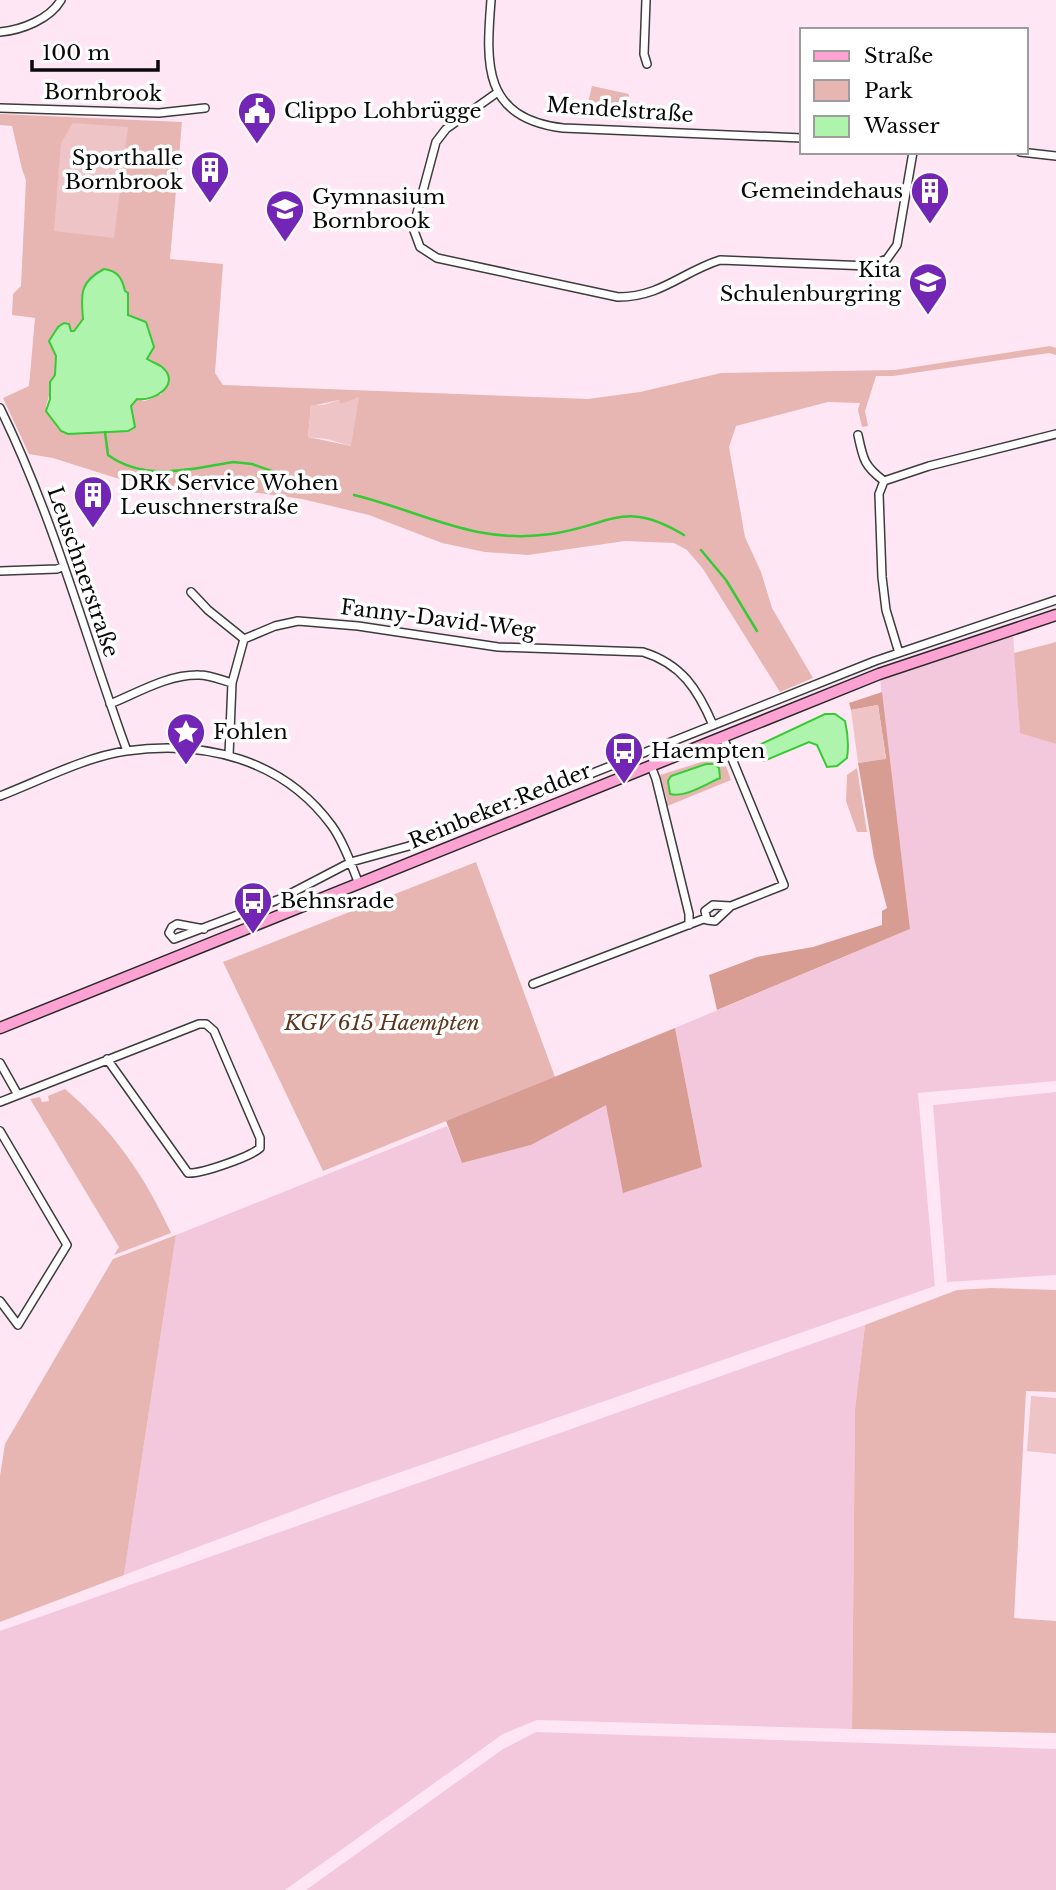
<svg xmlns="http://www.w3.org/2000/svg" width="1056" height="1890" font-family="'Libre Baskerville',serif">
<rect width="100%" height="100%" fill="#ffe6f5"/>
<path fill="#f3c8dd" d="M1013 634 1020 732 1056 744V1081L918 1093 935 1286 335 1495 124 1575 176 1235 447 1126 462 1163 531 1145 606 1104 702 1167 675 1028 910 929 880 679Z
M1056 1092V1275L947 1282 933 1105Z
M865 1325 855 1409 852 1729 537 1720 503 1734 285 1890H0V1631Z
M536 1732 1056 1749V1890H306L503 1749Z"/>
<path fill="#e7b6b2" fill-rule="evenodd" d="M592 86 629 94 628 115H585Z
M0 114 182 122 170 259 223 264 215 373 223 385 588 399 640 392 721 373 895 370 1050 346 1056 348V355L1049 353 893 376H876L865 411 868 426 862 427 858 410 860 403 828 402 736 426 729 447 745 537 761 572 772 608 813 678 780 692 703 569 687 550 674 543 625 541 528 555 485 552 442 543 369 515 302 499 259 493 163 486 116 478 53 458 29 454 3 398 29 386 35 318 12 315 13 294 21 286 26 180 22 169 12 126 0 125ZM89 279 123 284 125 291 128 294V315L143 320 147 359 162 394 145 401 137 399 131 406 128 431 68 434 58 428 49 415 46 406 55 375 56 356 49 341 54 333 74 332 83 319 82 295ZM339 400 351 446 308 437 311 406Z
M1056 642V744L1020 733 1014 653Z
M723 758 731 780 665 807 667 800 660 775 708 760ZM681 772 720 778 675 796 668 781 671 776Z
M857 768 867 832H857L846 801 847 775Z
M476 862 555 1077 323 1171 223 962Z
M65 1089C113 1130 145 1176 171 1233L114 1255 119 1247 30 1099 40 1097 42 1102 49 1101 48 1096Z
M176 1235 124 1575 0 1622V1476L5 1444 113 1259Z
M991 1288 1056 1290V1392L1026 1391 1014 1618 1056 1621V1733L852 1729 855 1409 865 1325 957 1290Z"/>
<path fill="#d79c92" d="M882 692 910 929 717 1010 709 975 757 957 813 947 882 925V911L887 908 874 858 858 763 886 758 878 705 851 710 849 703Z
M675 1028 702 1167 623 1193 606 1105 531 1145 462 1163 446 1121Z"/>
<path fill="#eec4c7" d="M73 123 128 127 114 238 54 231 61 143Z
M359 397 351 446 327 439 308 437 311 405H323L339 400 341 404Z
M878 705 886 759 858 763 851 710Z
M1031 1396 1056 1398V1454L1027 1451Z"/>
<path fill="#aff4ad" stroke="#37c936" stroke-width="2" d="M104 269C118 271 122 278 125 291L128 293V315L146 322 154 347 147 359C152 362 158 364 162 367 182 384 154 402 137 399L131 406 135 427 128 431 68 434 61 431 46 411 50 399V382L55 375 56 356 49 341 58 327 64 323 69 324 71 331H74L83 319C81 295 79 282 104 269Z
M825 714H835L845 721C848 734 849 745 847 758L837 766 827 767 817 745 809 742 764 761 756 757 753 748 757 746Z
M706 764H714L719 768 720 778C706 784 685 798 670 794L668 781 671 776Z"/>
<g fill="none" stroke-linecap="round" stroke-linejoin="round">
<path stroke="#37c936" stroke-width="2.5" d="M105 432 108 455C145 482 192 469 233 462L252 464 306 483
M354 495C424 512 474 545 551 534 609 526 624 498 684 535
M701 550 726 580 757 631"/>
<g stroke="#3c3c3c" stroke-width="10">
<path id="minor" d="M491 0C486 64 482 118 563 128L802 138
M646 0 644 54 647 64
M0 32C22 30 50 19 61 0
M498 92 446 129 436 142 413 228 420 247 437 258 618 297C661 297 682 272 720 260L869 266 887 259 897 245 913 152
M0 108 159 113 205 108
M1020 152 1056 156
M0 408C54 518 85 636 127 751
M858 435C863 459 864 466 884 481
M0 571 57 569 64 566
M191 592 208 610 244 639
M899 653 886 610 882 577 879 494 884 481 929 466 1056 434
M110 704C137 693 169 674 199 675 210 675 221 680 232 683
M723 737 784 885 731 906H730L713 905 705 911 707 920 715 921 731 906
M229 755 232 683 244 639 275 626 298 621 358 626 498 647 643 652C682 664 698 690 713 725
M651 766 656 779 689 914V925
M0 796C39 781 85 757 126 751 205 740 283 759 332 826 344 843 351 864 359 884
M204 929 177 924 172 927 169 933 174 939 280 899 351 862 409 846 875 661 1056 600
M533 984 706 918
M0 1063 18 1095 0 1102
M18 1095 199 1024H206L214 1031 260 1138V1148C250 1157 201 1174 188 1173L107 1059
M0 1131 67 1245 18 1325 0 1301"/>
</g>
<g stroke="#2b2b2b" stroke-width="13">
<path id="secondary" d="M0 1028 879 674 1056 615"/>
</g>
<use href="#minor" stroke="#fff" stroke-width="7"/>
<use href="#secondary" stroke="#fda2d2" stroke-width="10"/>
</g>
<defs>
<g id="civic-pin" transform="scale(2.0125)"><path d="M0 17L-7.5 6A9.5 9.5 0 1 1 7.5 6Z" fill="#7326b5" stroke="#fff"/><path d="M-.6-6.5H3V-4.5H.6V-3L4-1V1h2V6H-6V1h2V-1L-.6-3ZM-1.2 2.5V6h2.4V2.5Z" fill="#fff"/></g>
<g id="building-pin" transform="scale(2.0125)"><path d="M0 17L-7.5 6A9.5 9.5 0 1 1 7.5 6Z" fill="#7326b5" stroke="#fff"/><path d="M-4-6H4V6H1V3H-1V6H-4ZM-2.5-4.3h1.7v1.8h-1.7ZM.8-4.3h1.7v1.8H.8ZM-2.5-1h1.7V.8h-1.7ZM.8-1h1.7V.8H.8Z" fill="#fff"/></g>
<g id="school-pin" transform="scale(2.0125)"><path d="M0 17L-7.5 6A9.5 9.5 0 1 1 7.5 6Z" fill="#7326b5" stroke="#fff"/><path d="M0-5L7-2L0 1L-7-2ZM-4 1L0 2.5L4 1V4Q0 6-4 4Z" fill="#fff"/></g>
<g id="sight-pin" transform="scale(2.0125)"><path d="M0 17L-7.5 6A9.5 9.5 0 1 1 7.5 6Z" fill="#7326b5" stroke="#fff"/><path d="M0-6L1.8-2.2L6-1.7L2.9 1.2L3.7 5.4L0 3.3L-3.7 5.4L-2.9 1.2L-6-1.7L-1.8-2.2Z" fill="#fff"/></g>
<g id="bus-pin" transform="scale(2.0125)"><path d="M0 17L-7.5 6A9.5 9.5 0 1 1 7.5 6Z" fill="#7326b5" stroke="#fff"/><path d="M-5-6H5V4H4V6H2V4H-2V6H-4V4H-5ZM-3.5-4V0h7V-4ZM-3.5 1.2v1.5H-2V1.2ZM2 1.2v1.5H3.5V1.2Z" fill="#fff"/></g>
</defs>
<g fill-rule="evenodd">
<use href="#civic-pin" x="257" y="111"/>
<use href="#building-pin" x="210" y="170"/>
<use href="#building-pin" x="930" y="191"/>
<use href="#school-pin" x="285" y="209"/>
<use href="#school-pin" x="928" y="282"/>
<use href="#building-pin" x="93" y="495"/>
<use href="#sight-pin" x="186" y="732"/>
<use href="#bus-pin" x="624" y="751"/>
<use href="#bus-pin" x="253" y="901"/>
</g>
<g text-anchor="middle" stroke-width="7" stroke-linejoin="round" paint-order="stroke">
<g font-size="21" fill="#090909" stroke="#fff">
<text transform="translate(103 93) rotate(1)" y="7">Bornbrook</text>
<text transform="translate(620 110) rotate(4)" y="7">Mendelstraße</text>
<text transform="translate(83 572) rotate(71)" y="7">Leuschnerstraße</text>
<text transform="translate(438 619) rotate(7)" y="7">Fanny-David-Weg</text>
<text transform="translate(500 806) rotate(-22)" y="7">Reinbeker Redder</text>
</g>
<g font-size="21" fill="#090909" stroke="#fff" text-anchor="start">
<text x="284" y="118">Clippo Lohbrügge</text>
<text x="183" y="165" text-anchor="end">Sporthalle<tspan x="183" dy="24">Bornbrook</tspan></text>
<text x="903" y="198" text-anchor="end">Gemeindehaus</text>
<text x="312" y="204">Gymnasium<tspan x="312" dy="24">Bornbrook</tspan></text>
<text x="901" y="277" text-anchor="end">Kita<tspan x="901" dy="24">Schulenburgring</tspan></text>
<text x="120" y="490">DRK Service Wohen<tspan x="120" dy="24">Leuschnerstraße</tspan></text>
<text x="213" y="739">Fohlen</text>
<text x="651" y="758">Haempten</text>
<text x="280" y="908">Behnsrade</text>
</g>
<g font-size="21" font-style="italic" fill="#5e361d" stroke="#fff">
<text x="382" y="1030">KGV 615 Haempten</text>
</g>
</g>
<rect x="800" y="28" width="228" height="126" fill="#ffffff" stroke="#9d9d9d" stroke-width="2"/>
<rect x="814" y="51" width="35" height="10" fill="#fda2d2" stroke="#9d9d9d" stroke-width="2"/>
<text x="864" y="63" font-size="21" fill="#090909">Straße</text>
<rect x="814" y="80" width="35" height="21" fill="#e7b6b2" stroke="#9d9d9d" stroke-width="2"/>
<text x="864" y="98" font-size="21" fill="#090909">Park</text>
<rect x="814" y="116" width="35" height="21" fill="#aff4ad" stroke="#9d9d9d" stroke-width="2"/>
<text x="864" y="133" font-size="21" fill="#090909">Wasser</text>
<path d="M32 60v10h126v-10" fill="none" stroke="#090909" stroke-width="3.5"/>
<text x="42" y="60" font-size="21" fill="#090909" stroke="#ffffff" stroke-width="5" paint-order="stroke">100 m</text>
</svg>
